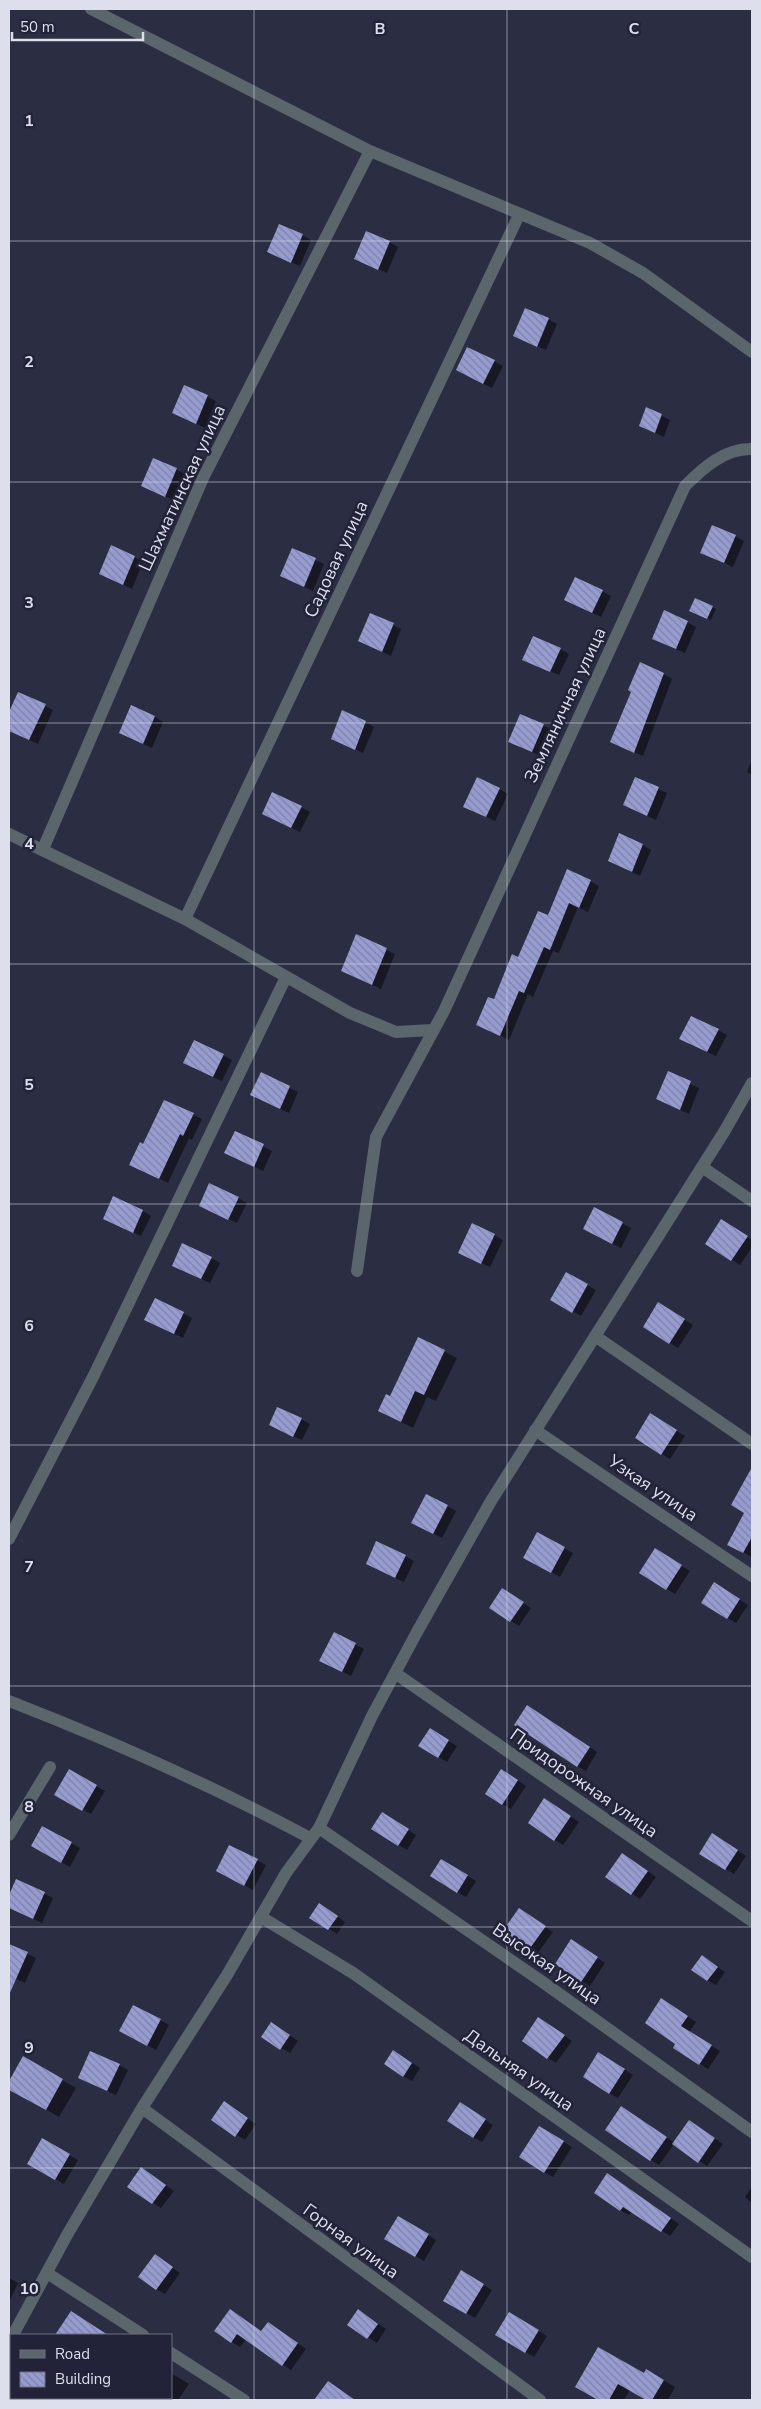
<svg xmlns="http://www.w3.org/2000/svg" width="761" height="2409" font-family="'Nunito Sans',sans-serif">
<defs>
<pattern id="building-back-hatch" width="6" height="6" patternUnits="userSpaceOnUse" patternTransform="scale(1.25)"><rect width="6" height="6" fill="#979cd0"/><path d="M-1 5l2 2M0 0l6 6M5-1l2 2" fill="none" stroke="#7e81a7"/></pattern>
</defs>
<rect width="100%" height="100%" fill="#2b2d42"/>
<path fill="#0007" d="M302 235 311 240 300 266 277 256Z
M389 242 398 247 387 273 364 263Z
M548 319 557 324 546 350 523 340Z
M494 361 503 366 492 388 466 375Z
M185 386 216 401 205 428 183 417Z
M647 409 670 420 664 437 649 430Z
M154 459 185 474 174 500 151 490Z
M735 536 744 541 733 567 710 557Z
M134 557 143 562 132 589 110 578Z
M315 560 324 564 313 591 282 576Z
M576 578 611 596 601 617 566 600Z
M712 607 716 609 711 620 695 613Z
M687 622 696 627 685 653 662 643Z
M393 625 401 629 391 656 368 645Z
M560 649 569 654 559 675 532 664Z
M663 674 672 679 643 756 620 746Z
M18 693 53 710 38 744 9 730V715Z
M155 717 163 722 152 748 130 738Z
M366 722 374 727 363 753 341 743Z
M543 725 552 730 541 756 518 746Z
M752 759V775L747 772Z
M636 779 667 793 656 820 633 809Z
M499 789 508 794 495 821 474 811Z
M301 807 310 812 300 832 263 814Z
M643 845 651 850 640 876 609 861Z
M590 881 599 886 588 912 578 907 559 953 553 951 533 997 528 994 509 1040 487 1029 494 1001 549 917Z
M357 936 395 954 381 989 342 971Z
M718 1030 727 1035 716 1056 689 1044Z
M223 1055 232 1060 222 1081 193 1068Z
M668 1073 699 1088 689 1114 666 1103Z
M261 1074 298 1092 289 1113 260 1099Z
M165 1101 202 1119 192 1140 189 1138 168 1183 140 1169 144 1145Z
M235 1132 272 1151 263 1171 226 1153Z
M238 1198 247 1203 237 1223 209 1210Z
M595 1209 631 1228 621 1248 593 1234Z
M143 1211 151 1216 141 1236 113 1223Z
M730 1226 752 1240V1247L740 1265 707 1243Z
M494 1235 503 1240 490 1267 468 1257Z
M211 1258 220 1263 210 1283 182 1270Z
M567 1274 596 1290 581 1316 552 1300Z
M155 1299 192 1318 183 1338 146 1320Z
M667 1309 693 1325 678 1348 644 1327Z
M419 1339 457 1358 436 1401 427 1397 413 1428 380 1411 391 1397Z
M650 1415 685 1436 670 1459 636 1438Z
M301 1419 310 1424 302 1440 279 1430Z
M752 1469V1557L729 1544 746 1512 733 1505Z
M447 1506 456 1511 442 1538 421 1527Z
M537 1533 573 1553 560 1577 525 1557Z
M655 1550 690 1571 675 1594 641 1573Z
M405 1556 414 1561 404 1582 376 1569Z
M722 1589 748 1605 736 1623 702 1602Z
M511 1595 531 1608 519 1626 491 1608Z
M334 1633 364 1649 351 1676 329 1665Z
M536 1712 597 1752 586 1771 577 1766Z
M438 1735 457 1746 447 1762 420 1745Z
M69 1771 105 1791 91 1814 56 1794Z
M510 1775 526 1786 511 1809 502 1804Z
M553 1805 579 1822 563 1845 555 1840Z
M391 1819 416 1835 407 1850 399 1845Z
M43 1827 80 1848 70 1867 32 1846Z
M721 1840 746 1856 734 1874 700 1853Z
M230 1847 266 1865 253 1890 218 1871Z
M631 1859 656 1877 640 1899 607 1877Z
M441 1860 476 1881 466 1897 457 1892Z
M16 1881 53 1898 42 1923 9 1907V1898Z
M328 1910 345 1922 337 1934 311 1917Z
M528 1915 553 1932 537 1954 529 1950Z
M9 1945 36 1958 25 1983 9 1976Z
M580 1946 605 1963 590 1986 581 1981Z
M710 1962 725 1972 716 1985 707 1980Z
M670 2005 696 2022 689 2032 720 2051 708 2069 675 2048 677 2044Z
M133 2006 169 2025 156 2050 121 2030Z
M547 2023 572 2041 556 2063 523 2041Z
M280 2029 298 2041 290 2053 263 2037Z
M394 2051 420 2068 412 2081 403 2076Z
M23 2058 76 2088 59 2117 9 2088V2083Z
M607 2058 633 2075 618 2098 609 2093Z
M119 2065 128 2070 116 2095 88 2082Z
M232 2108 256 2124 245 2140 212 2120Z
M469 2109 493 2125 482 2142 473 2137Z
M630 2113 675 2143 698 2127 723 2144 707 2166 674 2144 659 2165 606 2130Z
M548 2132 572 2147 553 2177 544 2172Z
M42 2140 78 2160 64 2184 29 2164Z
M149 2174 174 2191 161 2208 129 2186Z
M616 2180 679 2224 670 2236 632 2211 629 2215 620 2210Z
M752 2187V2203L745 2197Z
M399 2217 436 2240 424 2261 386 2239Z
M163 2261 180 2273 165 2294 156 2289Z
M461 2272 492 2290 475 2318 444 2300Z
M9 2278 18 2283 9 2302Z
M509 2314 547 2336 534 2357 496 2335Z
M367 2316 386 2329 377 2343 349 2325Z
M268 2323 306 2349 291 2370 246 2339 240 2347 215 2331 262 2332Z
M646 2370 675 2387 668 2400H648L630 2390 624 2400H600L577 2387 644 2375Z
M171 2373 189 2384 178 2400H165L161 2398H171Z"/>
<path fill="url(#building-back-hatch)" d="M279 224 303 234 291 263 267 252Z
M366 231 390 241 378 270 354 259Z
M525 308 549 318 537 347 513 336Z
M467 347 495 360 483 384 456 370Z
M184 385 208 395 196 424 172 413Z
M646 407 662 414 655 433 639 426Z
M153 458 177 468 165 497 141 486Z
M712 525 736 535 724 563 700 553Z
M111 545 135 556 123 585 99 574Z
M292 548 316 558 304 587 280 576Z
M575 577 603 590 592 613 564 600Z
M695 598 713 606 707 619 689 611Z
M664 610 688 621 676 649 652 639Z
M370 613 394 623 382 652 358 641Z
M533 636 561 648 550 672 522 660Z
M640 662 664 673 634 753 610 742 631 692 628 690Z
M18 692 46 704 29 740 9 731V712Z
M131 705 155 716 143 744 119 733Z
M342 710 366 721 355 750 331 739Z
M520 714 544 724 532 752 508 742Z
M477 777 500 788 486 817 463 807Z
M635 777 659 787 647 816 623 805Z
M272 792 302 806 291 828 262 814Z
M619 833 643 844 632 872 608 861Z
M567 869 591 880 579 908 569 903 550 950 544 947 524 993 519 991 500 1036 476 1025 488 997 494 999 512 954 518 957 538 911 548 915Z
M356 934 387 948 372 985 341 971Z
M691 1016 719 1029 707 1052 679 1039Z
M194 1040 224 1054 213 1077 183 1063Z
M668 1071 691 1081 680 1110 656 1099Z
M261 1072 290 1086 280 1109 250 1095Z
M164 1100 194 1113 183 1136 180 1134 159 1179 129 1165 140 1142 143 1144Z
M235 1131 264 1144 254 1167 224 1153Z
M209 1183 239 1197 228 1220 199 1206Z
M113 1196 143 1210 133 1233 103 1219Z
M594 1207 623 1222 612 1244 583 1229Z
M721 1219 748 1236 731 1261 705 1244Z
M472 1223 495 1234 481 1264 458 1253Z
M182 1243 212 1257 201 1279 172 1266Z
M566 1272 588 1284 572 1313 550 1300Z
M155 1298 184 1312 174 1334 144 1320Z
M658 1302 685 1319 669 1344 643 1327Z
M418 1337 445 1350 424 1395 415 1391 401 1422 378 1411 386 1394 390 1396Z
M277 1407 302 1418 293 1437 269 1425Z
M650 1413 677 1430 661 1455 635 1438Z
M752 1467V1537L743 1553 727 1545 744 1513 731 1505Z
M426 1494 448 1505 433 1534 411 1523Z
M537 1532 565 1547 551 1573 523 1558Z
M376 1541 406 1555 395 1578 366 1564Z
M655 1548 682 1565 666 1590 639 1573Z
M714 1582 740 1599 727 1619 701 1603Z
M502 1588 524 1602 510 1622 489 1608Z
M334 1632 356 1643 342 1672 319 1661Z
M527 1705 590 1747 577 1767 514 1725Z
M430 1728 449 1740 438 1758 418 1746Z
M69 1769 97 1785 82 1811 54 1795Z
M501 1769 518 1780 502 1805 485 1794Z
M544 1798 571 1816 554 1841 528 1823Z
M382 1812 409 1829 398 1846 371 1829Z
M42 1826 72 1842 61 1863 31 1846Z
M712 1833 738 1850 725 1870 699 1854Z
M229 1845 258 1859 244 1886 216 1871Z
M622 1853 648 1871 631 1895 605 1877Z
M441 1859 468 1875 457 1893 430 1876Z
M16 1879 45 1892 33 1919 9 1908V1895Z
M319 1903 338 1916 328 1930 309 1918Z
M519 1908 546 1926 528 1951 502 1932Z
M571 1939 598 1957 581 1982 555 1964Z
M9 1944 28 1952 9 1995Z
M702 1955 718 1967 707 1981 691 1970Z
M661 1998 688 2016 681 2026 712 2045 699 2065 673 2048 675 2044 645 2023Z
M133 2005 161 2019 147 2046 119 2031Z
M538 2017 565 2035 547 2059 522 2041Z
M271 2022 290 2035 280 2050 261 2037Z
M393 2050 412 2063 403 2077 384 2064Z
M90 2051 120 2064 107 2091 78 2078Z
M598 2052 625 2069 609 2094 583 2077Z
M23 2056 63 2079 46 2110 9 2090V2081Z
M224 2101 248 2118 235 2137 211 2120Z
M460 2102 486 2119 473 2138 447 2121Z
M621 2106 667 2137 650 2161 605 2130Z
M689 2120 715 2138 698 2163 672 2144Z
M539 2126 564 2141 544 2173 519 2157Z
M42 2138 70 2154 55 2180 27 2164Z
M141 2167 166 2185 152 2204 127 2187Z
M607 2173 671 2218 661 2232 623 2207 620 2211 594 2193Z
M398 2216 429 2234 415 2257 384 2239Z
M155 2254 173 2267 156 2290 138 2277Z
M461 2270 484 2284 466 2314 443 2301Z
M230 2309 261 2331 268 2322 298 2343 282 2366 237 2334 231 2343 214 2331Z
M358 2309 378 2324 367 2339 347 2325Z
M71 2311 108 2335H55Z
M509 2312 539 2330 525 2353 495 2335Z
M598 2347 644 2373 646 2369 664 2380 652 2400H646L618 2384 609 2400H598L575 2387Z
M328 2381 355 2400H314Z"/>
<g fill="none" stroke-linecap="round" stroke-linejoin="round">
<path stroke="#5a656c" stroke-width="12" d="M91 9 370 151 590 243 643 273 752 352
M9 834 185 919 350 1013 396 1032 432 1030
M43 849 203 478 370 151
M185 919 519 215
M702 1167 752 1201
M357 1271 376 1137 444 1011 685 486C703 468 725 448 752 449
M595 1336 752 1444
M535 1430 752 1576
M9 1539 94 1375 286 977
M395 1673 752 1921
M9 1701C112 1741 213 1786 310 1838
M319 1828 544 1983 752 2132
M9 1835 50 1767
M261 1917 353 1973 752 2257
M142 2108 540 2400
M47 2273 143 2335
M13 2335 67 2235 142 2108 227 1975 286 1873 319 1828 372 1716 417 1632 491 1501 724 1132 752 1083
M171 2353 244 2400"/>
</g>
<path fill="none" stroke="#dddfed" stroke-width="1" stroke-opacity="0.55" d="M254 9V2400M507 9V2400M9 241H752M9 482H752M9 723H752M9 964H752M9 1204H752M9 1445H752M9 1686H752M9 1927H752M9 2168H752"/>
<g text-anchor="middle" stroke-width="5" stroke-linejoin="round" paint-order="stroke">
<g font-size="18" fill="#dddfed" stroke="#222338">
<text transform="translate(182 488) rotate(-65)" y="6">Шахматинская улица</text>
<text transform="translate(336 559) rotate(-65)" y="6">Садовая улица</text>
<text transform="translate(565 705) rotate(-65)" y="6">Земляничная улица</text>
<text transform="translate(653 1488) rotate(34)" y="6">Узкая улица</text>
<text transform="translate(584 1783) rotate(35)" y="6">Придорожная улица</text>
<text transform="translate(547 1964) rotate(35)" y="6">Высокая улица</text>
<text transform="translate(519 2070) rotate(35)" y="6">Дальняя улица</text>
<text transform="translate(351 2241) rotate(36)" y="6">Горная улица</text>
</g>
</g>
<g font-size="16" text-anchor="middle" font-weight="bold" fill="#dddfed" stroke="#222338" stroke-width="5" stroke-linejoin="round" paint-order="stroke">
<text x="380" y="34">B</text>
<text x="634" y="34">C</text>
<text x="29" y="126">1</text>
<text x="29" y="367">2</text>
<text x="29" y="608">3</text>
<text x="29" y="849">4</text>
<text x="29" y="1090">5</text>
<text x="29" y="1331">6</text>
<text x="29" y="1572">7</text>
<text x="29" y="1812">8</text>
<text x="29" y="2053">9</text>
<text x="29" y="2294">10</text>
</g>
<rect width="761" height="2409" fill="none" stroke="#dddfed" stroke-width="20"/>
<rect x="10" y="2334" width="162" height="65" fill="#222338" stroke="#6d6e80"/>
<rect x="20" y="2350" width="25" height="8" fill="#5a656c" stroke="#6d6e80"/>
<text x="55" y="2359" font-size="15" fill="#dddfed">Road</text>
<rect x="20" y="2372" width="25" height="15" fill="url(#building-back-hatch)" stroke="#6d6e80"/>
<text x="55" y="2384" font-size="15" fill="#dddfed">Building</text>
<path d="M12 32v8h131v-8" fill="none" stroke="#dddfed" stroke-width="2.5"/>
<text x="20" y="32" font-size="15" fill="#dddfed" stroke="#222338" stroke-width="4" paint-order="stroke">50 m</text>
</svg>
